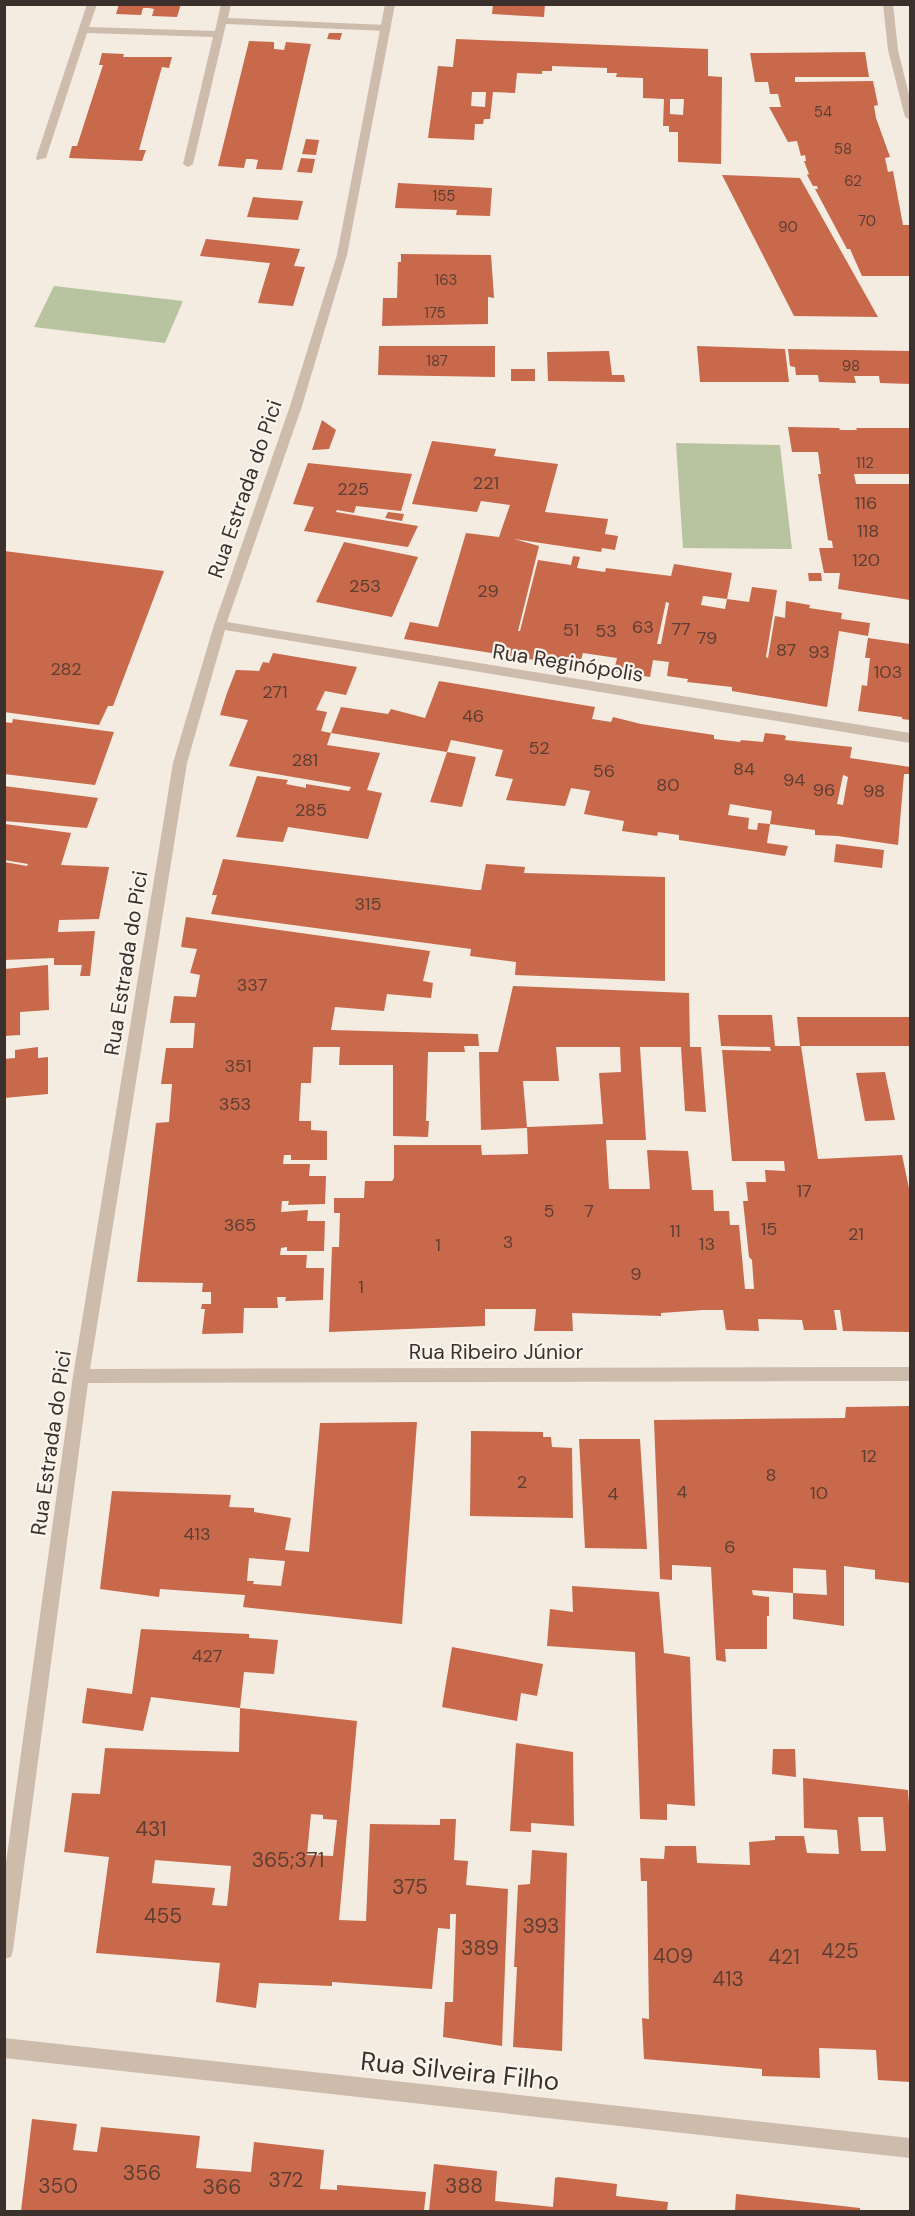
<svg xmlns="http://www.w3.org/2000/svg" width="915" height="2216" font-family="'DM Sans',sans-serif">
<rect width="100%" height="100%" fill="#f4ebe1"/>
<path fill="#b8c4a0" d="M54 286 183 301 165 343 34 327Z
M676 443 780 445 792 549 683 548Z"/>
<path fill="#c8694b" fill-rule="evenodd" d="M119 4H181L177 17 152 16 154 9 149 8H143L141 15 116 14Z
M493 4H545L544 17 492 14Z
M329 33H342L340 40 327 39Z
M456 39 708 49V76L722 77 721 164 678 162V132H669V126H663L664 99 643 98V78L616 77 617 73H607V68L552 66V71H542V74L517 73 515 93 493 92 490 119H484L483 124H475L474 140 428 138 438 66 453 67ZM472 92H486L485 107 471 106ZM670 99H684L683 115 670 114Z
M249 41 274 42V49L284 50 286 42 311 44 282 170 256 169 258 160 252 159H246L244 168 218 166Z
M865 52 869 77H795V82L873 81 878 105 874 106 876 118 890 157 885 158 888 172 893 171 903 225H910V276H862L850 249H847L815 189H818L817 186H813L807 175 809 174 804 161H806L805 155 801 156 797 141 788 142 769 107H781L778 94H770L768 82H755L750 53Z
M102 53 124 54 123 57H172L169 68 162 67 156 88 139 150H146L142 161 69 158 72 146H77L103 65H99Z
M306 139 319 140 316 155 302 154Z
M301 158 315 159 312 173 297 172Z
M722 175 800 178 878 317 794 316Z
M398 183 492 188 490 216 456 215 457 210 395 208Z
M253 197 263 198 303 201 298 220 247 217Z
M206 239 300 249 294 266 305 267 293 306 258 303 270 263 200 256Z
M401 254 491 255 494 298 488 297V324L382 326 383 298H397L398 262H401Z
M379 346H495V377L378 375Z
M697 346 785 349 789 382H700Z
M788 349 910 351V384L880 383 879 376H854L856 383 819 382 818 375H796L795 367 790 366Z
M609 351 612 375H624L625 382 548 381 547 352Z
M511 369H535V381H511Z
M322 420 336 430 329 449 312 450Z
M788 427 839 428 840 430H857L856 428H910V474H854L856 484H910V600L838 589 840 573H824L819 548H833L832 541 828 540 818 474H821L818 452H792Z
M432 441 496 449 494 456 558 464 545 512 608 519 605 534 618 536 615 550 602 548 601 552 514 539 539 546 518 631H520L538 560 571 565 573 556 580 557 577 568 605 572 606 568 671 576 674 564 732 573 727 599 749 602 752 587 777 590 766 657 768 658 775 616 785 618 786 601 810 605 809 608 842 613 841 619 870 623 868 636 839 631 827 707 732 691V687L687 682 688 679 667 676 669 662 653 660 650 677 614 671 617 658 583 653 579 667 404 639 410 622 438 627 466 533 499 537 510 505 481 501 477 512 412 504ZM703 596 727 599 725 609 701 605ZM666 602 669 603 661 644H657Z
M308 463 412 474 401 511 356 506 354 513 337 510 336 512 418 526 408 547 304 531 314 507 293 504Z
M388 512 404 514 402 521 385 518Z
M344 542 418 557 392 617 316 602Z
M4 551 164 571 113 706H108L99 725 4 712Z
M808 573H821L822 581H809Z
M868 638 910 644V720L902 719V717L858 711 862 685 867 686 870 658H865Z
M273 653 357 667 346 695 325 691 316 710 327 712 321 731 331 733 327 745 380 753 367 790 382 793 368 839 288 827 283 842 236 837 257 776 288 780 286 784 306 788V784L349 791 351 787 229 766 248 720 220 715 227 693 236 670 259 671 263 662 269 663Z
M439 681 595 707 592 719 611 722 613 717 641 724 714 735V739L740 742 741 740 763 742 765 733 783 735 786 736 785 740 852 747 850 758 910 767V774H904L898 845 838 836 815 835V830L770 824 767 843 788 846 785 856 679 840V835L658 832 657 836 622 831 624 821 584 814 590 791 571 788 565 806 506 800 513 779 495 776 503 750 451 740 447 752 476 757 462 807 430 802 447 752 331 733 341 707 388 714 391 709 425 718ZM843 775 848 777 843 805 837 804ZM730 804 772 811 770 824 758 823 757 830 748 829 749 818 728 815Z
M13 719 114 732 95 785 4 774V722L12 723Z
M4 786 98 798 87 828 4 821Z
M5 824 71 833 61 865 109 867 99 919 59 920 58 932 95 931 90 976H80L82 965H54V958L4 960V862L27 866 28 864 4 860Z
M836 844 884 850 882 868 834 862Z
M223 859 476 890H481L486 864 525 867 524 873 665 877V981L515 975 516 962 470 956 471 949 211 914 217 895H212Z
M186 917 430 951 423 981 433 983 431 998 387 994 384 1011 335 1007 331 1030 478 1034 479 1046H464L465 1052H428L426 1121H429L428 1137 393 1136V1065H339L340 1047H313L311 1083H301L299 1121H311V1130L327 1131V1160H291V1155H284L283 1164H310L309 1176H326L325 1204 288 1205 289 1201H282L281 1212 308 1210 307 1221H325L324 1251H287V1247L281 1248 280 1255H307L306 1268H324L323 1300 285 1301 286 1297H277L278 1308H244L243 1333 202 1334 205 1309H201L202 1304H211V1292H202L203 1283 137 1282 156 1123 169 1122 172 1084H161L166 1048H193L195 1023H170L174 996 196 997 200 975 190 973 197 949 181 947Z
M48 965 49 1010 20 1012V1035L4 1036V969Z
M513 986 689 993 690 1047H701L706 1112 685 1111 681 1047H640L646 1140H606L609 1189H650L647 1150 688 1151 692 1190H713L714 1211H729L730 1225H739L745 1289H754L752 1260 749 1257 743 1201H748L746 1182H766L765 1170 785 1171 784 1161H732L722 1050 771 1051 770 1047 721 1046 718 1015H772L775 1046H801L818 1159 902 1155 910 1193V1332L843 1331 840 1310H834L837 1330H804L802 1320 758 1319 759 1331 726 1330 723 1310H703L661 1313V1316L572 1313 573 1331H534L536 1309H485V1326L329 1332 332 1247H339L340 1213H334V1198H364L365 1181H392L394 1178V1145H481L482 1155 528 1154 527 1127 603 1124 599 1073 621 1072 620 1047H556L559 1081H523L527 1128 481 1130 479 1052H498Z
M797 1017H910V1046H800Z
M38 1047V1058L48 1057V1094L4 1098V1059L15 1058V1050Z
M885 1072 895 1120 865 1121 856 1073Z
M910 1406V1583L875 1579V1570L844 1566V1626L793 1619V1593L752 1590 753 1595 769 1597V1616H767V1649H725L726 1662 716 1660 711 1567 672 1565V1580L660 1579 654 1420 845 1418 846 1407ZM793 1568 826 1570 827 1595 793 1593Z
M417 1422 402 1624 243 1607 245 1595 160 1589 159 1597 100 1589 112 1491 231 1495 229 1507 254 1508V1512L291 1518 285 1550 309 1552 320 1423ZM249 1558 285 1561 281 1586 253 1584 254 1581H247Z
M471 1431 543 1432V1437H551L552 1447 572 1448 573 1518 470 1516Z
M579 1439H640L647 1549 585 1548Z
M572 1586 659 1592 664 1653 690 1657 695 1806 667 1804V1820L640 1819 635 1652 547 1646 550 1609 573 1612Z
M141 1629 249 1634V1638L278 1640 274 1674 244 1672 240 1708 151 1697 143 1731 82 1723 87 1688 132 1694Z
M452 1647 543 1664 537 1696 521 1693 517 1721 442 1707Z
M240 1708 357 1721 339 1920 366 1921 370 1824 440 1825V1819H456L454 1860 468 1861 466 1885 508 1889 502 2046 443 2037 445 2002H453L456 1914H450V1929L438 1928 432 1989 332 1982V1986L259 1983 256 2008 216 2002 220 1963 96 1953 109 1857 64 1852 72 1793 100 1794 105 1748 239 1752ZM311 1814 323 1815V1819L337 1820 333 1856 307 1855ZM155 1860 231 1866 227 1906 212 1905 215 1888 152 1883Z
M516 1743 573 1752 574 1826 531 1823V1832L510 1831Z
M773 1749H795L796 1777 772 1774Z
M803 1778 908 1790 910 1819V2082L878 2080 876 2050 819 2048 820 2078 762 2076V2069L644 2059 642 2018 649 2019 647 1881H641L640 1858 664 1859 665 1846H696L697 1863 750 1865 749 1842 775 1840V1836H804L807 1853 839 1854 837 1830 804 1828ZM858 1817H883L886 1851H861Z
M532 1850 567 1853 562 2051 513 2047 517 1967H514L518 1885 530 1884Z
M32 2119 77 2124 73 2150 97 2152 101 2127 200 2136 196 2168 251 2172 254 2142 324 2150 320 2189 337 2190V2185L426 2192 424 2211H21Z
M434 2164 497 2171 495 2201 553 2207 555 2178 558 2177 617 2184 616 2196 668 2202 667 2211H429Z
M736 2194 860 2208V2211H735Z"/>
<g fill="none" stroke-linecap="round" stroke-linejoin="round">
<path fill="#cdbbac" fill-rule="evenodd" d="M87 4H97L89 27 215 31 221 4H231L228 18 386 25 391 28 386 31 226 24 193 164 188 167 183 164 213 37 87 33 46 158 37 160 36 158Z"/>
<path fill="#cdbbac" fill-rule="evenodd" d="M385 4H395L347 255 302 406 227 622 910 733V743L225 630 187 763 90 1369 910 1367V1381L88 1383 13 1950 11 1957 4 1959V1877L73 1376 173 763 214 625 290 406 337 255Z
M883 4H893L898 50 910 99V120L905 117 888 50Z
M4 2038 910 2138V2158L4 2058Z"/>
</g>
<g text-anchor="middle" stroke-width="4.5" stroke-linejoin="round" paint-order="stroke">
<g font-size="15" fill="#5e3e33">
<text x="823" y="117">54</text>
<text x="843" y="154">58</text>
<text x="853" y="186">62</text>
<text x="444" y="201">155</text>
<text x="867" y="226">70</text>
<text x="788" y="232">90</text>
<text x="446" y="285">163</text>
<text x="435" y="318">175</text>
<text x="437" y="366">187</text>
<text x="851" y="371">98</text>
<text x="865" y="468">112</text>
</g>
<g font-size="18" fill="#5e3e33">
<text x="486" y="489">221</text>
<text x="353" y="495">225</text>
<text x="866" y="509">116</text>
<text x="868" y="537">118</text>
<text x="866" y="566">120</text>
<text x="365" y="592">253</text>
<text x="488" y="597">29</text>
<text x="643" y="633">63</text>
<text x="681" y="635">77</text>
<text x="571" y="636">51</text>
<text x="606" y="637">53</text>
<text x="707" y="644">79</text>
<text x="786" y="656">87</text>
<text x="819" y="658">93</text>
<text x="66" y="675">282</text>
<text x="888" y="678">103</text>
<text x="275" y="698">271</text>
<text x="473" y="722">46</text>
<text x="539" y="754">52</text>
<text x="305" y="766">281</text>
<text x="744" y="775">84</text>
<text x="604" y="777">56</text>
<text x="794" y="786">94</text>
<text x="668" y="791">80</text>
<text x="824" y="796">96</text>
<text x="874" y="797">98</text>
<text x="311" y="816">285</text>
<text x="368" y="910">315</text>
<text x="252" y="991">337</text>
<text x="238" y="1072">351</text>
<text x="235" y="1110">353</text>
<text x="804" y="1197">17</text>
<text x="549" y="1217">5</text>
<text x="589" y="1217">7</text>
<text x="240" y="1231">365</text>
<text x="769" y="1235">15</text>
<text x="675" y="1237">11</text>
<text x="856" y="1240">21</text>
<text x="508" y="1248">3</text>
<text x="707" y="1250">13</text>
<text x="438" y="1251">1</text>
<text x="636" y="1280">9</text>
<text x="361" y="1293">1</text>
<text x="869" y="1462">12</text>
<text x="771" y="1481">8</text>
<text x="522" y="1488">2</text>
<text x="682" y="1498">4</text>
<text x="819" y="1499">10</text>
<text x="613" y="1500">4</text>
<text x="197" y="1540">413</text>
<text x="730" y="1553">6</text>
<text x="207" y="1662">427</text>
</g>
<g font-size="21" fill="#3b302b" stroke="#fbf5ee">
<text transform="translate(245 489) rotate(-71)" y="7">Rua Estrada do Pici</text>
<text transform="translate(568 663) rotate(9)" y="7">Rua Reginópolis</text>
<text transform="translate(126 963) rotate(-81)" y="7">Rua Estrada do Pici</text>
<text x="496" y="1359">Rua Ribeiro Júnior</text>
<text transform="translate(51 1443) rotate(-82)" y="7">Rua Estrada do Pici</text>
</g>
<g font-size="21" fill="#5e3e33">
<text x="151" y="1836">431</text>
<text x="288" y="1867">365;371</text>
<text x="410" y="1894">375</text>
<text x="163" y="1923">455</text>
<text x="541" y="1933">393</text>
<text x="480" y="1955">389</text>
<text x="840" y="1958">425</text>
<text x="673" y="1963">409</text>
<text x="784" y="1964">421</text>
<text x="728" y="1986">413</text>
<text x="142" y="2180">356</text>
<text x="286" y="2187">372</text>
<text x="58" y="2193">350</text>
<text x="464" y="2193">388</text>
<text x="222" y="2194">366</text>
</g>
<g font-size="26" fill="#3b302b" stroke="#fbf5ee">
<text transform="translate(460 2071) rotate(6)" y="9">Rua Silveira Filho</text>
</g>
</g>
<rect width="915" height="2216" fill="none" stroke="#3b302b" stroke-width="12"/>
</svg>
